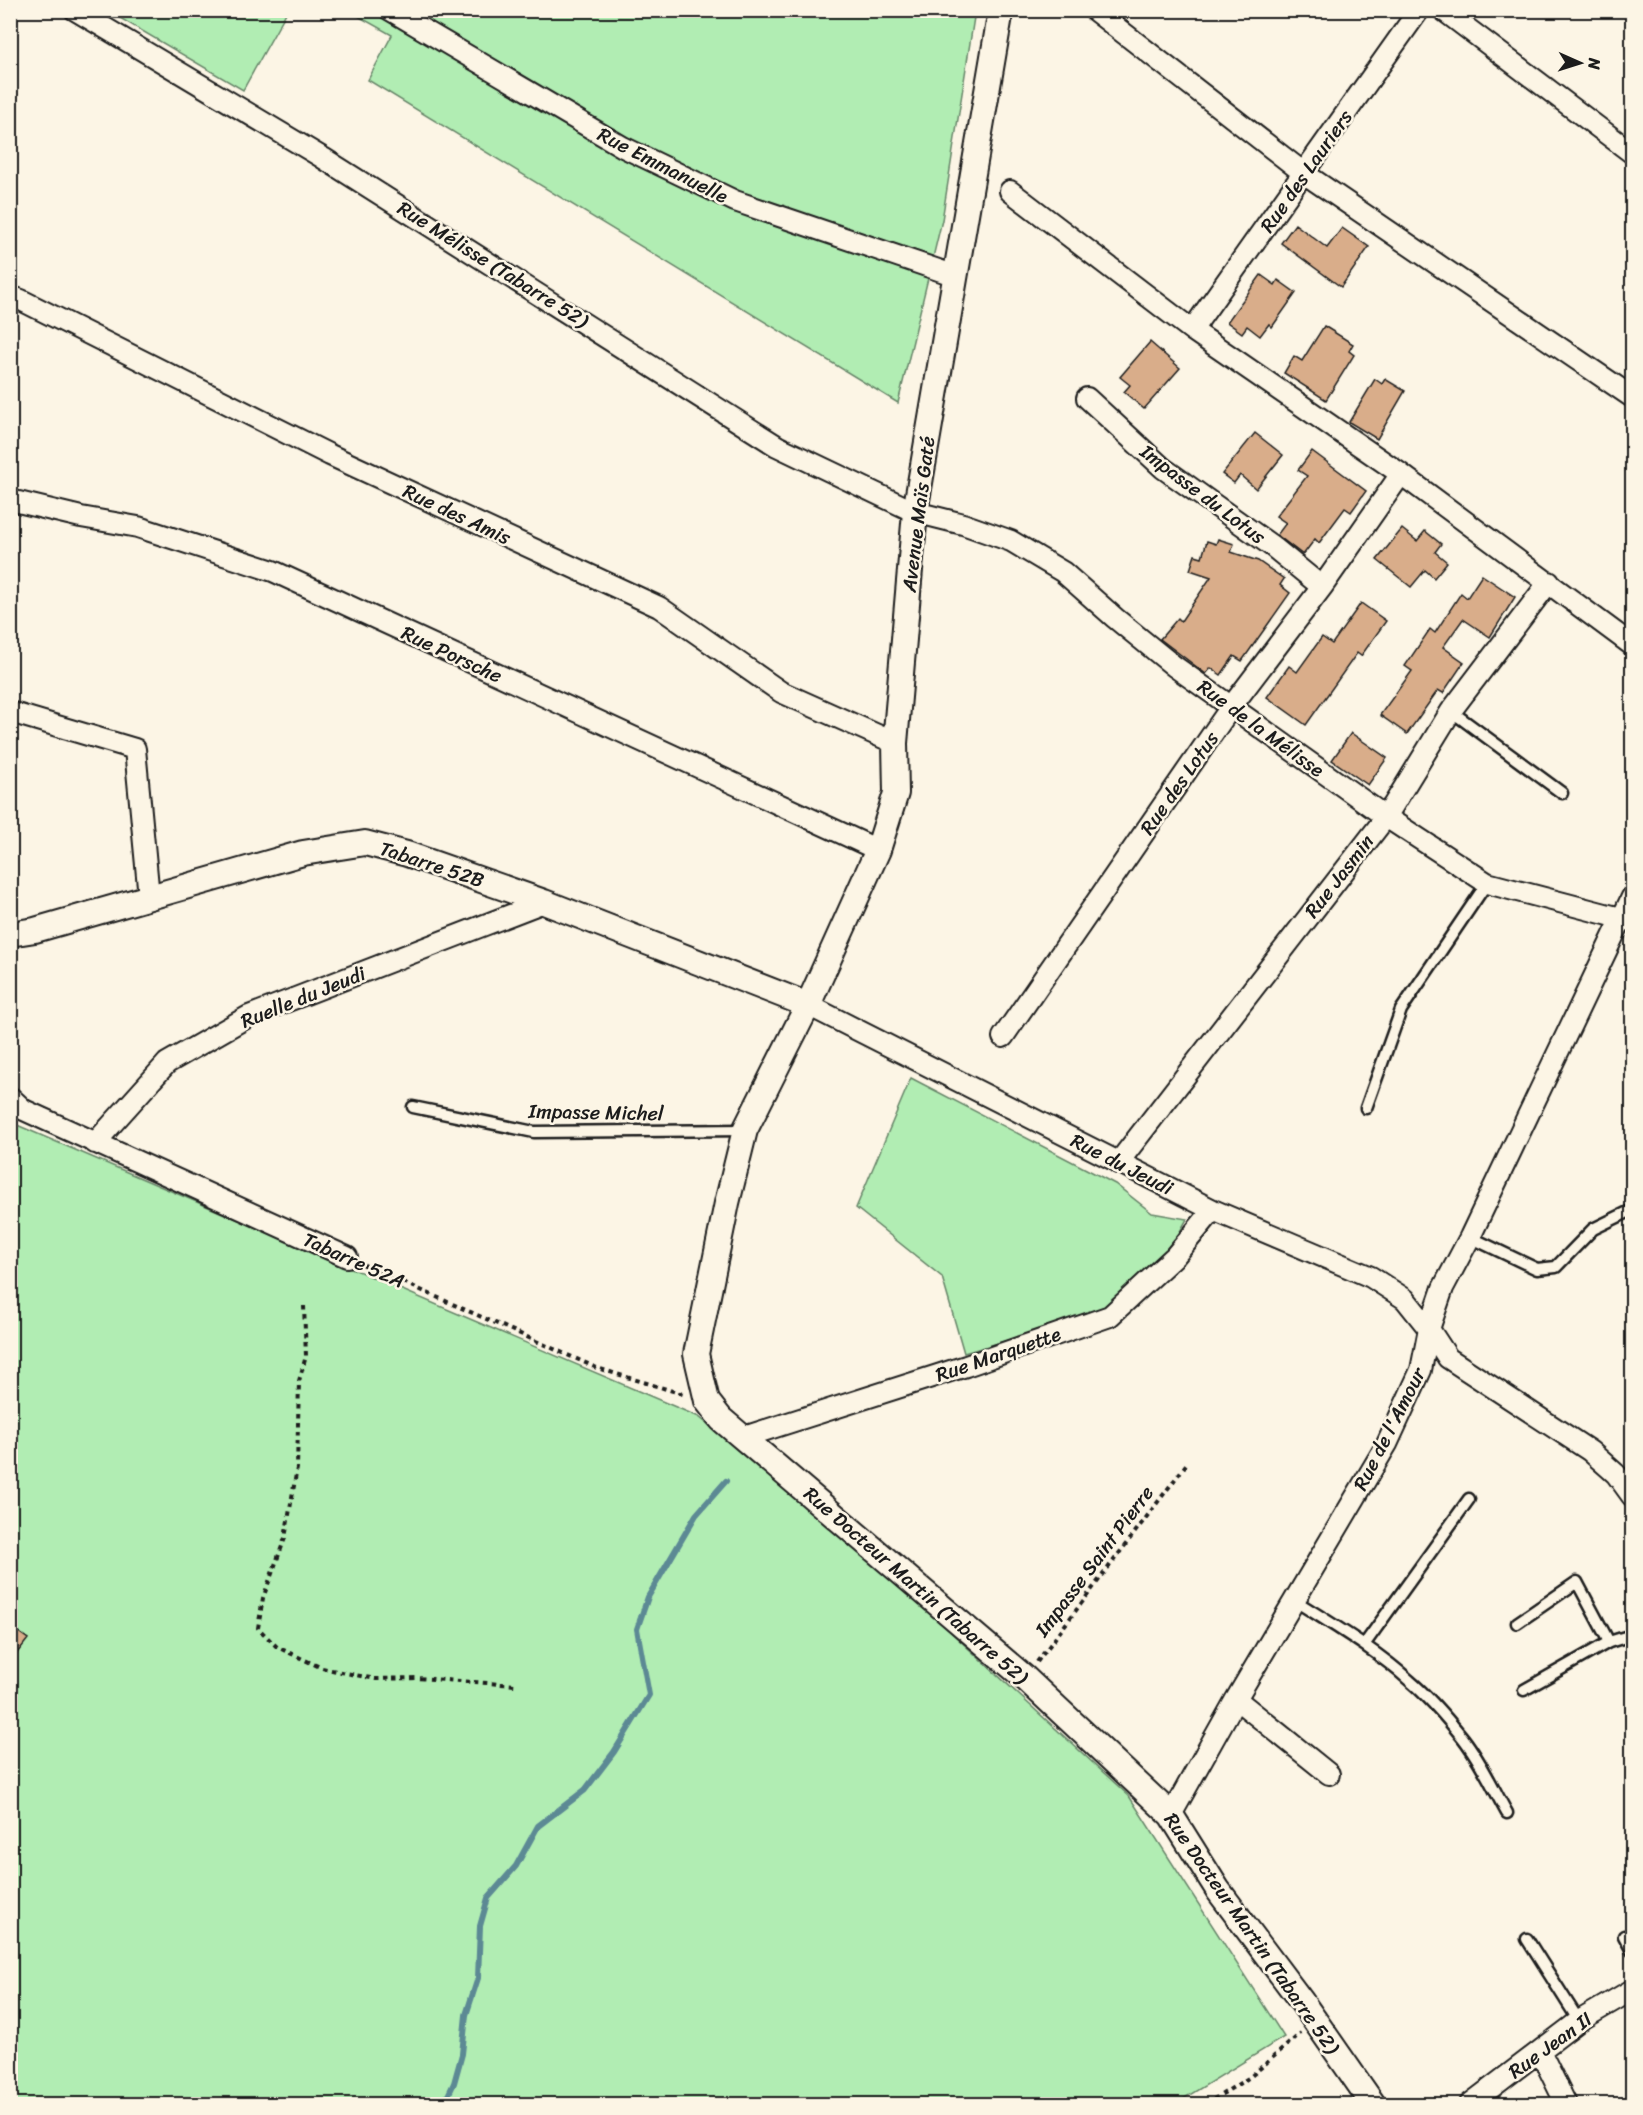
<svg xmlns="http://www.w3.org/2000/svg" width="1643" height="2115" font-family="Sriracha,sans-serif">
<rect width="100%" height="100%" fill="#fcf5e5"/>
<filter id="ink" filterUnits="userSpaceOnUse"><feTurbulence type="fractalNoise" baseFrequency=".0167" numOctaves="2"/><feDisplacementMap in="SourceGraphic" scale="12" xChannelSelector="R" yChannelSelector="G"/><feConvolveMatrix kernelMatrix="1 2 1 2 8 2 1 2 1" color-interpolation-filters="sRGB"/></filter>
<g filter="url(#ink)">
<path fill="#b1edb3" stroke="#668468" stroke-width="1.5" d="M108 11H287L243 90Z
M349 11H975L942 220 898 403 368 80 392 35Z
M911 1078 1115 1184 1152 1213 1187 1219 1167 1254 1096 1314 964 1353 942 1277 856 1208Z
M10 1122 699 1417 881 1568 1129 1796 1284 2037 1175 2104H11Z"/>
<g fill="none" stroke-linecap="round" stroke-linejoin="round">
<path stroke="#5b8994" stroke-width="6" d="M444 2104 454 2083 462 2054 466 2015 478 1978 480 1926 488 1898 516 1866 538 1826 585 1790 614 1752 649 1695 637 1629 648 1597 696 1515 726 1481"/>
</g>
<path fill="#d9ad8a" stroke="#1c1c1c" stroke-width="1.5" d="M1295 224 1327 248 1342 228 1369 247 1341 287 1281 243Z
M1261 275 1275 285 1278 280 1296 293 1272 327 1269 324 1260 336 1247 326 1242 333 1227 322Z
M1324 326 1353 344 1349 351 1354 355 1326 400 1284 373 1294 356 1302 361Z
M1150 342 1180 368 1144 409 1124 392 1130 385 1120 377Z
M1375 379 1382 384 1385 379 1405 391 1377 439 1349 422Z
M1255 433 1283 455 1256 489 1240 475 1234 483 1222 474Z
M1312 451 1366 491 1351 512 1345 508 1319 543 1315 539 1303 555 1277 535 1286 523 1276 516 1307 476 1298 470Z
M1402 529 1417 541 1425 531 1441 544 1435 552 1447 562 1434 578 1425 570 1411 587 1377 560Z
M1218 539 1234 544 1231 552 1258 561 1284 579 1280 585 1290 593 1242 661 1234 656 1221 675 1211 668 1206 674 1160 639 1178 618 1181 621 1211 577 1190 570 1195 555 1202 557 1207 541 1216 544Z
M1482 575 1515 597 1490 637 1463 619 1443 647 1464 662 1443 693 1438 690 1407 734 1380 715 1412 671 1405 666 1430 629 1435 633 1461 593 1467 598Z
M1361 603 1386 621 1361 656 1357 653 1306 725 1267 697 1289 666 1297 672 1322 637 1332 644Z
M1351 733 1387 758 1368 785 1332 760Z
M10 1626 28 1639 10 1662Z"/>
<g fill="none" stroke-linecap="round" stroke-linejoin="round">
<g stroke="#1c1c1c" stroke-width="15">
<path id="service" d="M1451 711 1562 793
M413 1107 534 1132 745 1130
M1366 1108 1401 1010 1487 883
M1470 1237 1537 1269 1556 1267 1593 1229 1632 1210
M1294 1600C1333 1625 1375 1649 1410 1681 1429 1697 1447 1718 1463 1738 1481 1761 1493 1788 1507 1813
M1517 1623 1577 1582 1609 1642
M1364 1645 1469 1499
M1524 1690 1609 1642 1632 1635
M1624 1936 1632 1951
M1527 1939 1579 2021"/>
</g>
<g stroke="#1c1c1c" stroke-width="24">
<path id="minor" d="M75 10 323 158 777 446 915 512 963 524 1011 541 1063 572 1115 618 1174 666 1386 817 1487 883 1632 921
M390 10 623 147 735 201 956 276
M1094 10 1305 174 1632 397
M1443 10 1632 153
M1010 191 1192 330 1401 474 1632 645
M10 296 21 300 330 455 659 607 781 692 895 743
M1192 330 1419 10
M1087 398 1163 468 1272 546 1322 587
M10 500 81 517 138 527 273 571 878 850
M10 712 135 749 149 897
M808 1005 1213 1210 1371 1277 1405 1299 1429 1329 1448 1358 1590 1451 1616 1474 1632 1496
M1003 1037 1231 707 1322 587 1401 474
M10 1097 24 1110 347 1257
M95 1143 167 1063 249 1016 544 902
M1118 1163 1386 817 1451 711 1549 582
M744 1437 966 1366 1110 1316 1175 1256 1213 1210
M1236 1699 1329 1774
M1171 1815 1236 1699 1387 1444 1421 1370 1429 1329 1443 1288 1470 1237 1632 897
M1540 2051 1566 2104
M1470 2104 1579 2021 1632 1990"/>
</g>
<g stroke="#1c1c1c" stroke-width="28">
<path id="tertiary" d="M1001 10 915 512 895 743 896 793 878 850 808 1005 745 1130 727 1203 696 1354 707 1401 721 1419 1025 1678 1171 1815 1218 1890 1302 2002 1373 2104
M10 934 35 930 303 853 365 843 407 854 544 902 808 1005"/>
</g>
<path stroke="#1c1c1c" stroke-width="4" stroke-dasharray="4.5 4.5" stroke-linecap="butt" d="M362 1264 597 1368 686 1395
M304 1306 306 1356 299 1381 297 1468 285 1538 263 1598 258 1628 277 1647 322 1668 375 1679 418 1678 515 1685
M1037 1662 1188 1462
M1206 2104 1250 2077 1301 2033"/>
<use href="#service" stroke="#fcf5e5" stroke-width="10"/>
<use href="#minor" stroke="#fcf5e5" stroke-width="20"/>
<use href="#tertiary" stroke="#fcf5e5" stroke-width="24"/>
</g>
</g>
<g text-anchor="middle" stroke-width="5" stroke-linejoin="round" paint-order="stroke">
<g font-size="20" fill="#1c1c1c" stroke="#fcf5e5">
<text transform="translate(663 165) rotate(27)" y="7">Rue Emmanuelle</text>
<text transform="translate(1306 171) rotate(-55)" y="7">Rue des Lauriers</text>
<text transform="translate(493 264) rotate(32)" y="7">Rue Mélisse (Tabarre 52)</text>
<text transform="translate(1203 494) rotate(37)" y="7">Impasse du Lotus</text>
<text transform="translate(457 514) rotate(25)" y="7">Rue des Amis</text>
<text transform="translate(918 514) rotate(-83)" y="7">Avenue Maïs Gaté</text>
<text transform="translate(452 654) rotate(25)" y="7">Rue Porsche</text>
<text transform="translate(1261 728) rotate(36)" y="7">Rue de la Mélisse</text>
<text transform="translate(1179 783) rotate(-55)" y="7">Rue des Lotus</text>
<text transform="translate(432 864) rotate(18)" y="7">Tabarre 52B</text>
<text transform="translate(1339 876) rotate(-52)" y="7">Rue Jasmin</text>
<text transform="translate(303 997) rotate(-22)" y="7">Ruelle du Jeudi</text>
<text transform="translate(596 1112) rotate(1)" y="7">Impasse Michel</text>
<text transform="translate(1122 1164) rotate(27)" y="7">Rue du Jeudi</text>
<text transform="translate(354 1260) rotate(24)" y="7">Tabarre 52A</text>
<text transform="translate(998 1354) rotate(-19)" y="7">Rue Marquette</text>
<text transform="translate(1389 1429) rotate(-63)" y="7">Rue de l'Amour</text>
<text transform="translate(1094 1561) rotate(-53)" y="7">Impasse Saint Pierre</text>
<text transform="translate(916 1585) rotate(41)" y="7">Rue Docteur Martin (Tabarre 52)</text>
<text transform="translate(1252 1933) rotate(55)" y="7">Rue Docteur Martin (Tabarre 52)</text>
<text transform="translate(1550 2045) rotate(-36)" y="7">Rue Jean II</text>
</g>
</g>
<rect width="1643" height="2115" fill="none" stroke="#fcf5e5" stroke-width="36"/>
<rect x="18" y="18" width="1607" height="2079" fill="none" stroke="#1c1c1c" stroke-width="2" filter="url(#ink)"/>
<g transform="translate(1580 63) rotate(93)" stroke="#fcf5e5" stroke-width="4.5" paint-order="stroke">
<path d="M0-4.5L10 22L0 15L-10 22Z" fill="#1c1c1c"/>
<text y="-9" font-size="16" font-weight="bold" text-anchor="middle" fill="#1c1c1c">N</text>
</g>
</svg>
